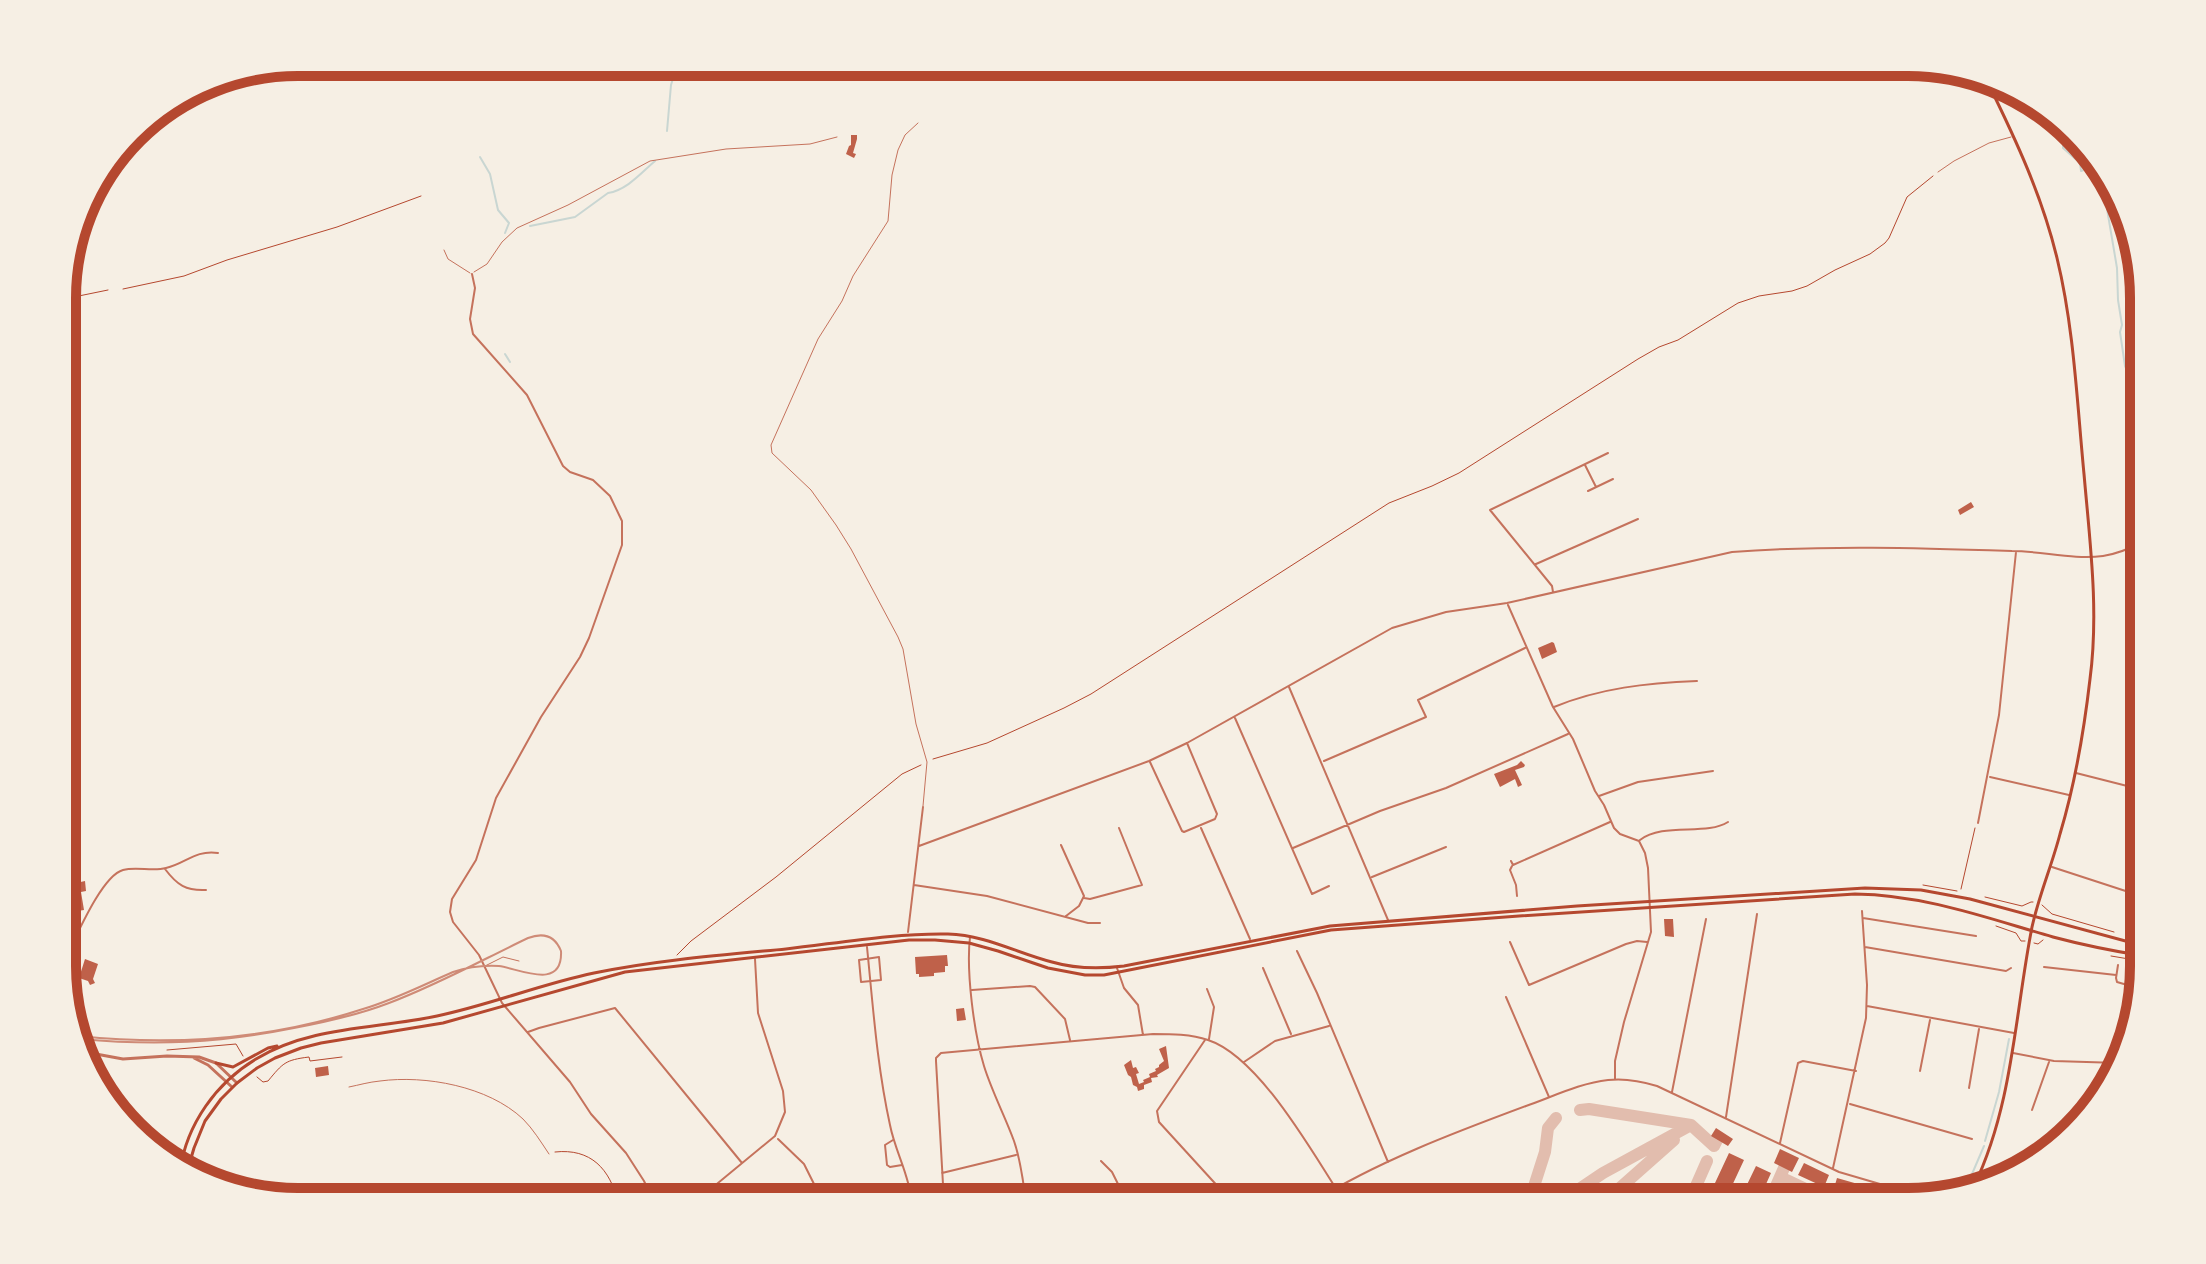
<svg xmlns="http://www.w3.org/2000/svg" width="2206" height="1264" font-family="Signika,sans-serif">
<rect width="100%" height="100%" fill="#f6efe4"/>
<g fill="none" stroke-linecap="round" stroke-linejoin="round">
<path stroke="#c9d6d2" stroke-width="2" d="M2063 129V148L2080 163 2081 171 2092 167 2100 174 2103 192
M667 131 671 85 678 62
M480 157 490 174 498 210 509 223 505 233
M2105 197 2117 268 2118 300 2122 325 2120 332 2125 366 2143 406
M530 226 575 217 608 193C627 190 641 173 655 161
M505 354 510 362
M1985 1141 1999 1092 2009 1039
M1966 1188 1984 1146"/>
<path stroke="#e2bdae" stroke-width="12" d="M1580 1110 1589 1109 1691 1125 1714 1146 1717 1140
M1780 1177 1833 1202
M1529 1202 1545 1152 1548 1128 1556 1118
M1560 1202 1603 1173 1691 1125
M1604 1202 1674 1140
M1689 1202 1707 1161
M1769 1202 1784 1168"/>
</g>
<path fill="#bf614a" d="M851 135H857V139L853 153 856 154 854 158 846 154 849 146 851 145Z
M1971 502 1974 507 1960 515 1958 510Z
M1552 642 1554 643 1557 652 1542 659 1538 648Z
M1521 761 1525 765 1524 767 1515 770 1522 785 1518 787 1515 779 1500 787 1494 774 1517 765Z
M85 881 86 891 81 892 84 910 64 913V888L76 886V883Z
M1664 919H1673L1674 937 1665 936Z
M947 955 948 966H945V972L934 973V976L919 977V974H916L915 957Z
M85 959 98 964 93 979 95 983 90 985 88 981 79 978Z
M964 1008 966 1020 957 1021 956 1009Z
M1166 1046 1169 1068 1157 1075 1158 1077 1151 1078 1152 1082 1144 1085V1089L1138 1091 1137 1087 1133 1085 1131 1077 1128 1075 1124 1065 1131 1060 1133 1068 1136 1067 1139 1073 1136 1074 1139 1084 1144 1082 1143 1080 1150 1077 1149 1074 1156 1071 1155 1069 1159 1067V1065L1164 1061 1159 1049Z
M328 1066 329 1075 316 1077 315 1068Z
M1716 1128 1733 1139 1728 1146 1711 1136Z
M1780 1149 1799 1158 1792 1172 1774 1163Z
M1729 1153 1744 1160 1730 1190 1715 1183Z
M1804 1163 1829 1175 1824 1187 1798 1175Z
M1756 1166 1771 1173 1758 1202 1742 1195Z
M1837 1178 1872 1188 1868 1202H1855L1832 1195Z
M404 1183 409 1185 416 1184 414 1191H416V1194L409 1193 404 1195 395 1192V1186Z"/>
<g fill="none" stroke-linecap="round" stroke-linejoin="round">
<path stroke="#b5482f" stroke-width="1" d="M123 289 184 276 227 260 337 227 421 196
M64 299 108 290
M933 759 987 743 1064 708 1091 694 1389 503 1432 486 1459 473 1638 359 1659 347 1678 340 1738 303 1759 296 1792 291 1807 286 1835 270 1870 254 1885 243 1889 238 1907 197 1933 176
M1923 885 1957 891
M1961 889 1975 828
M1985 897 2022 906 2031 902H2033
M2042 905 2052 914 2114 932
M1996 926 2016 933 2021 941H2025
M2134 938 2144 940
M2034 943 2038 944 2043 940
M677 955 691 941 776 877 902 774 921 765
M2111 956 2129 959
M167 1050 236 1044 243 1056
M257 1077 263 1082 268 1081C283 1063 285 1060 309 1057L310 1061 342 1057
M555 1152C591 1148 610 1169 618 1202"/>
<path stroke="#c5725c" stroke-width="1" d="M918 123 905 135 898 150 892 175 888 221 853 276 842 301 818 339 771 445 772 453 811 490 836 525 851 549 898 637 903 649 916 724 927 762 923 806
M1938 172 1954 161 1989 143 2011 137
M444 250 448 259 470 273
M474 272 487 264 502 242 517 228 568 205 650 161 726 149 810 144 837 137
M485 966 503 957 519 961
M349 1087C359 1085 369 1082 380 1081 425 1075 488 1086 523 1119 533 1129 541 1142 549 1154"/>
<path stroke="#c5725c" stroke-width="2" d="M472 274 475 288 470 319 473 334 527 395 563 466 570 472 593 480 610 496 622 521V545L589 638 580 657 541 717 496 798 476 860 452 899 450 912 453 922 479 955 502 1003 570 1082 591 1114 626 1153 644 1181 654 1202
M1585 465 1596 487
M1588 491 1613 479
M2140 546 2143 555
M1536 564 1638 519
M1553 592 1552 586 1490 510 1608 453
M1508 605 1553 707 1573 739 1595 791 1604 805 1614 828 1620 834 1639 841 1645 853 1648 868 1651 932 1624 1022 1615 1061V1078
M1289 687 1388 920
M1554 707C1600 688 1647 683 1697 681
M1235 718 1312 894 1329 886
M1324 761 1426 717 1418 700 1525 648
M1150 762 1182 831 1184 832 1215 819 1217 814 1187 743
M2076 773 2143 790
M1990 777 2069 795
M1599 796 1638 782 1713 771
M1978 823 1999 715 2016 552
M1201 828 1250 939
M1640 840C1663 822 1706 836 1728 822
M2131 844 2144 792
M1061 845 1084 896 1079 906 1066 916
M919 846 1149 761 1187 743 1392 628 1446 612 1507 603 1732 552C1825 545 1919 548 2012 551 2042 551 2073 560 2103 556 2117 554 2131 548 2143 542
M1293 848 1380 811 1446 788 1568 734
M1511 861 1513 865 1610 822
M1512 866 1510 870 1516 885 1517 896
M2052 867 2144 897
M165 869C177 885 186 891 206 890
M1372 877 1446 847
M914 885 987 896 1088 923H1100
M1084 898 1090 899 1142 885 1119 828
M1863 918 1976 936
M908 932 923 807
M970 937C966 972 974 1033 984 1066 992 1092 1005 1116 1014 1141 1021 1161 1023 1181 1026 1202
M1510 942 1529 985 1626 944 1637 941 1647 942
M867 947C873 1006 877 1066 890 1125 895 1151 909 1174 912 1202
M1865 947 2006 971 2011 968
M1297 951 1317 993 1388 1162
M879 957 881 980 861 982 859 960Z
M64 961C75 940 101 876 123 870 137 866 152 872 166 868 187 863 194 850 218 853
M2118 965 2116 978 2117 982 2141 989
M2044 967 2116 975
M1117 968 1124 988 1138 1005 1143 1035
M1263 968 1291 1034
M1207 989 1214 1007 1209 1039
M972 990 1030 986 1035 987 1065 1019 1070 1040
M1506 997 1549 1097
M1867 1006 2014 1033
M528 1032 539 1028 615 1008 742 1163
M1205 1040 1157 1111 1159 1122 1222 1191 1226 1202
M2013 1053 2054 1061 2119 1063
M1244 1062 1275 1041 1329 1026
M1920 1071 1930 1020
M1969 1088 1979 1029
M1672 1092 1706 919
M1850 1104 1972 1139
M2032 1110 2049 1062
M2083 1113 2106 1064
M1726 1117 1757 914
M778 1139 804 1164 823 1202
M893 1140 885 1145 887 1165 890 1167 902 1165
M1780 1143 1798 1063 1803 1061 1856 1071
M1101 1161 1112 1172 1127 1202
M1833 1168 1866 1018 1867 985 1862 911
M942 1173 1016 1155
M695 1202 775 1136 785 1112 783 1091 758 1013 755 959
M944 1202 936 1061V1058L941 1053 1153 1034C1171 1034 1191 1034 1208 1040 1257 1056 1308 1145 1335 1187
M1313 1202C1376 1162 1456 1132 1526 1106 1552 1097 1580 1083 1608 1080 1625 1078 1641 1081 1657 1086L1839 1172 1931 1199"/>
<path stroke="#c5725c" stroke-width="3" d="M85 1052 123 1059 167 1056 199 1057 216 1063 237 1083
M194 1058 208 1065 232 1087"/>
<path stroke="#b5482f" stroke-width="3" d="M216 1063 233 1067 268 1048 277 1046
M180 1170C187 1124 216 1083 256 1059 310 1026 376 1029 437 1016 490 1005 541 984 594 973 657 960 722 955 786 949 839 943 894 933 948 934 985 935 1017 953 1052 962 1076 969 1100 969 1124 966L1330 926 1577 906 1865 888 1921 890 1970 899 2144 946
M187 1172 194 1148 205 1121 221 1099 237 1083 257 1068 275 1058 301 1048 321 1043 443 1023 625 972 909 940H935L969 943 998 951 1048 968 1085 975H1104L1331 930 1519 916 1855 894C1925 895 1987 918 2053 937 2083 945 2113 951 2144 956
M1974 1186C2013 1105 2015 1013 2032 927 2039 895 2052 865 2060 834 2075 784 2084 731 2090 679 2099 611 2090 543 2084 474 2077 402 2074 328 2057 258 2042 196 2016 140 1988 83"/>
<path stroke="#cf8b77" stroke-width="2" d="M79 1036C174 1046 271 1039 363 1009 394 1000 423 985 453 972 468 967 483 965 499 966 520 969 563 991 561 951 555 936 544 932 528 938 482 960 437 985 389 1003 358 1015 326 1022 294 1028 219 1043 156 1046 80 1039"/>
</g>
<path d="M0 0H2206V1264H0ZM298 76H1908A222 222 0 0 1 2130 298V966A222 222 0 0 1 1908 1188H298A222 222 0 0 1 76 966V298A222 222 0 0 1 298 76Z" fill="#f6efe4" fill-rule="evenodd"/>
<path fill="none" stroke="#b5482f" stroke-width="10" d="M298 76H1908A222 222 0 0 1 2130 298V966A222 222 0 0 1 1908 1188H298A222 222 0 0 1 76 966V298A222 222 0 0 1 298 76Z"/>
</svg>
